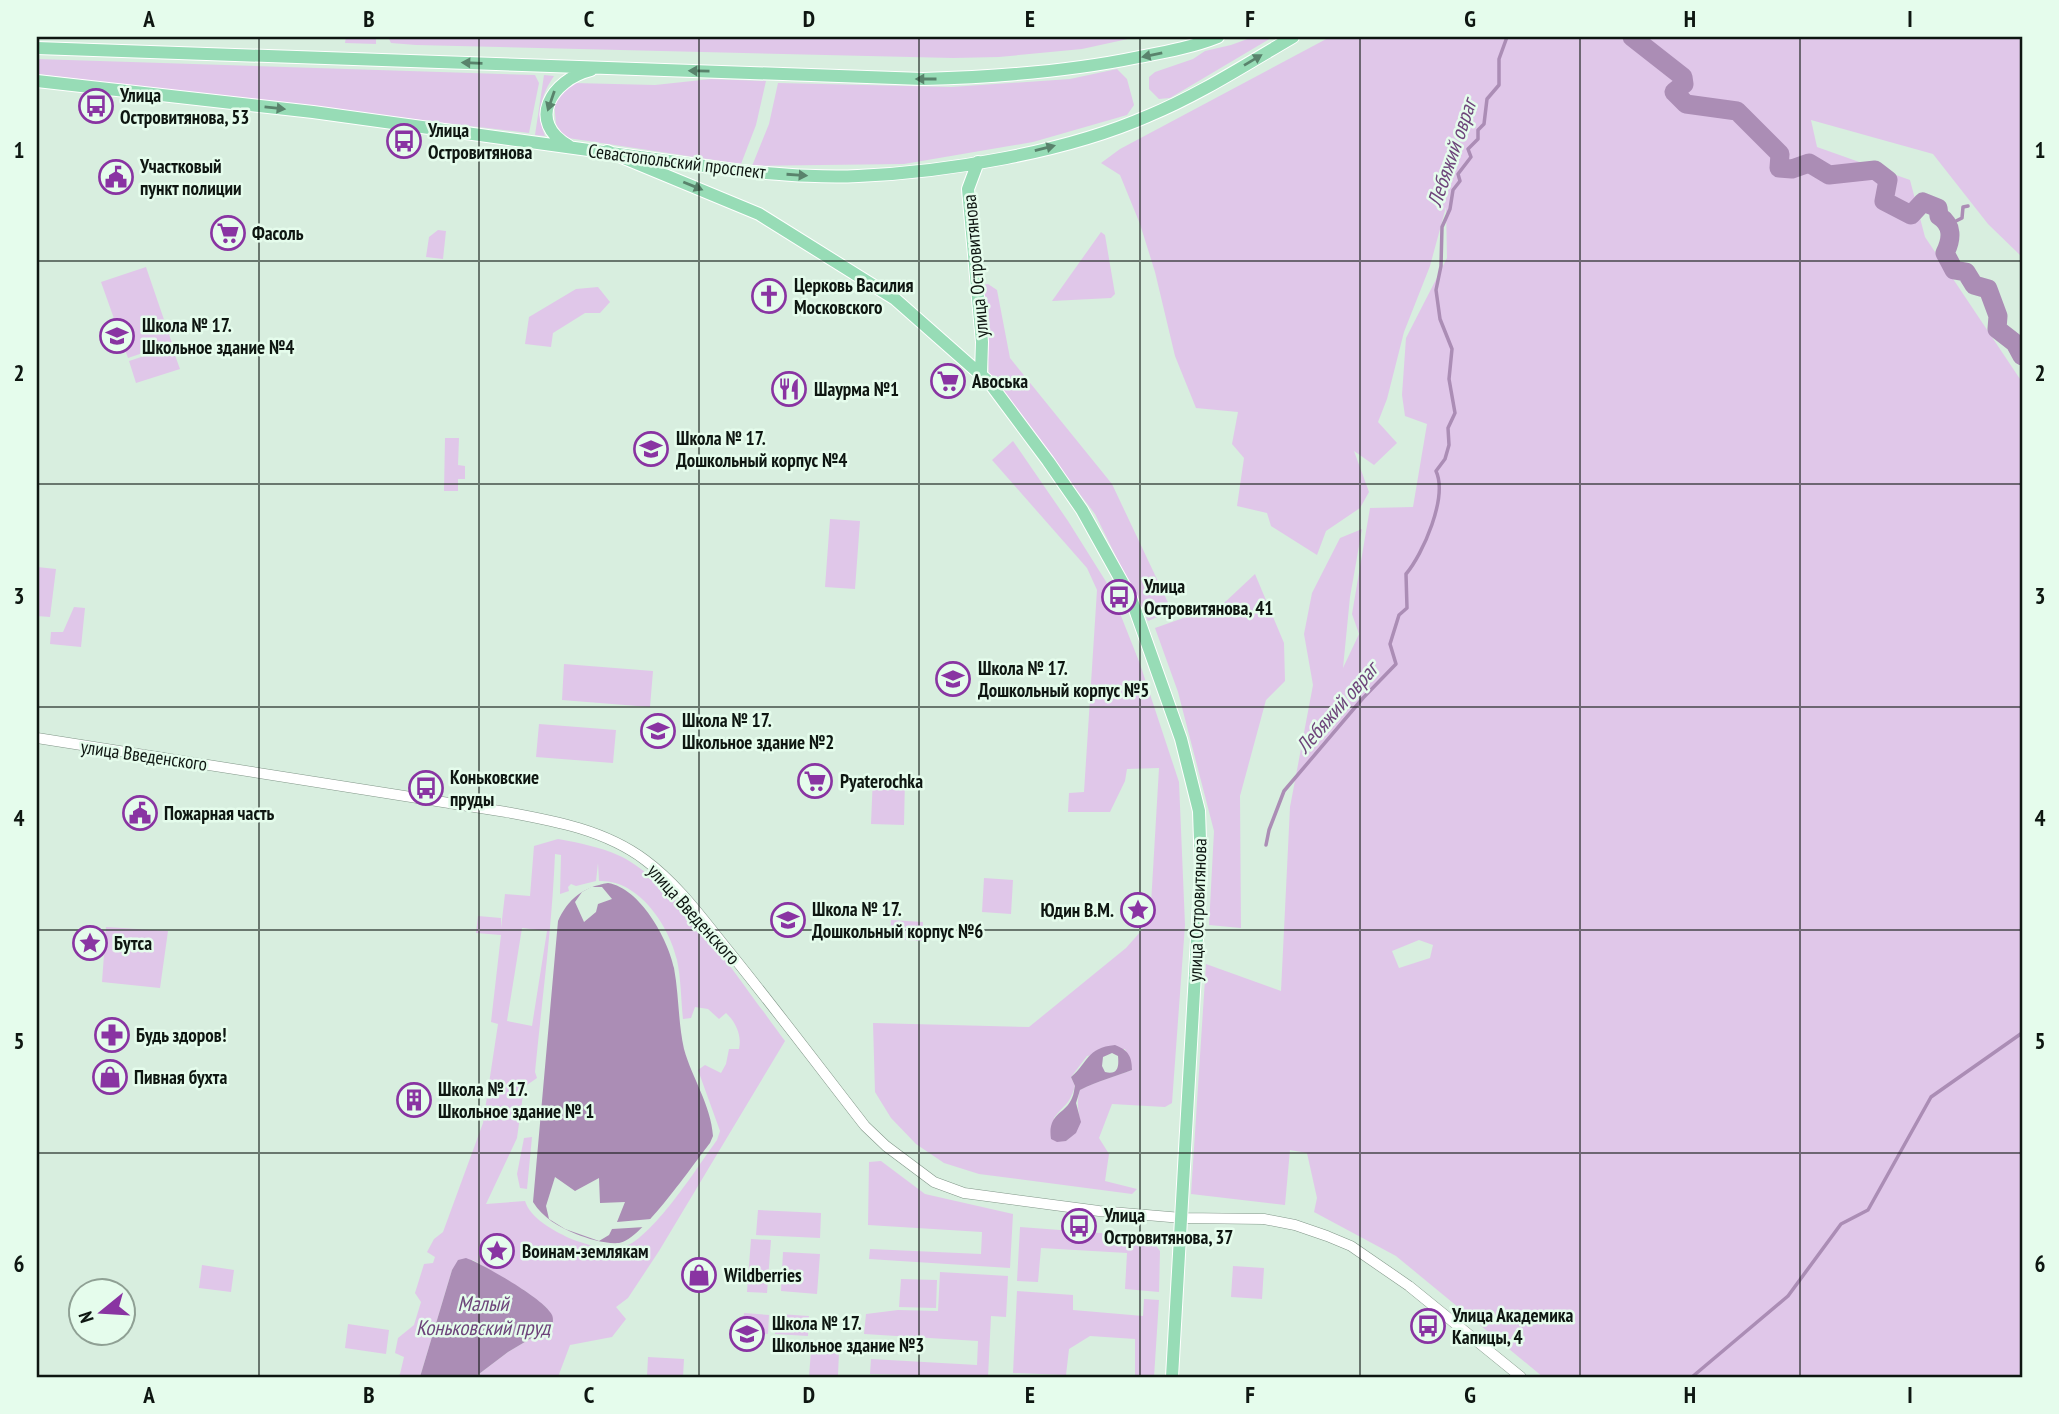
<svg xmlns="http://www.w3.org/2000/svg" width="2059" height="1414" font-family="'PT Sans Narrow',sans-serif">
<rect width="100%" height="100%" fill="#d8eedf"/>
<path fill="#e0c7e9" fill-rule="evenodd" d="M346 37H376V44L345 43Z
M388 37H1137L1082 49 999 57 953 58 416 45 391 43Z
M1253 37H1273L1170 98 1159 99 1149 89V77L1155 72 1193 59 1205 51 1231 45Z
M1330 37H2022V257L1988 224 1933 154 1811 120 1817 147 1910 180 1925 237 2022 382V1372L2018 1377H1543L1396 1256 1314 1212 1317 1198 1307 1153 1290 1150 1285 1205 1191 1194 1206 964 1281 991 1290 807 1313 685 1304 634 1312 593 1340 538 1362 529 1350 597 1343 668 1359 634 1352 614 1370 508 1413 507 1427 424 1405 416 1402 395 1406 338 1447 258 1446 207 1430 266 1404 332 1387 399 1378 422 1397 443 1374 465 1354 451 1369 492 1360 508 1326 531 1317 555 1271 526 1267 513 1237 506 1244 458 1232 444 1238 412 1196 408 1175 356 1155 272 1140 224 1120 175 1101 163 1120 149ZM1419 940 1433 945 1430 958 1399 968 1392 951Z
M37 59 535 75 539 83 529 133 37 74Z
M1117 69 1127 79 1134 105 1127 115 1033 142 904 164 752 166 769 124 778 83 951 87 1070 79Z
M544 75 554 76C541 95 536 114 545 136L535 135Z
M711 79 766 81 756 125 741 164 568 138 562 134 556 124 554 102 561 93 574 83 655 85Z
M438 230 446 231 443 259 426 257 429 237Z
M1101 232 1105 235 1115 294 1111 298 1052 301Z
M146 267 172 343 128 358 101 282Z
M988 284 997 290 1010 358 1112 484 1172 611 1148 621 1095 514 989 374 983 285Z
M598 287 610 302 600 313H585L553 333 551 347 525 344 529 317 576 289Z
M172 347 180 369 136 383 129 361Z
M445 438H459L458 465 465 466V479H458V491H444Z
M1013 441 1068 521 1110 588 1140 664 1179 782 1185 925 1172 1103 1165 1107 1112 1104 1099 1138 1109 1154 1105 1181 1137 1189 1132 1194 979 1174 944 1163 916 1144 891 1118 875 1092 873 1023 1029 1027 1126 948 1150 921 1159 768 1127 769 1125 781 1110 812H1068L1069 793 1084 792 1097 590 1087 568 992 460ZM1125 1049 1132 1070C1114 1077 1097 1081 1080 1090 1072 1116 1091 1121 1066 1141L1054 1118C1065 1103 1069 1106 1075 1086L1071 1077 1087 1056Z
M830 519 860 521 855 589 825 587Z
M37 567 56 569 50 617 37 616Z
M1255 574 1284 643 1285 681 1266 700 1240 796 1241 928 1209 925 1214 831 1178 692 1155 628 1223 604Z
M74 607 85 608 81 647 50 644 51 632H63Z
M564 664 653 671 650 707 562 700Z
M539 724 616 730 613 763 536 757Z
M873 776 905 778 904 825 871 824Z
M558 839C580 843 600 847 620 856 678 884 745 988 785 1041L659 1251 628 1298 616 1307 626 1319 612 1337 570 1345 558 1377H475L508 1352 545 1330 547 1308 525 1291 473 1260 452 1270 420 1377H396L400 1374 404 1357 395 1353 398 1338 414 1325 421 1302 415 1293 424 1264 433 1263 435 1257 427 1252 434 1239 443 1232 483 1123 498 1024 491 1022 501 935 476 933 478 916 501 918V928L505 894 530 896 534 846ZM555 854 561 855 560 894 569 891 568 887 571 884 576 886 596 881 598 863 599 881C638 879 669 925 677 960 681 979 681 1000 683 1019L691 1018 695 1007 708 1009 719 1019 726 1013C736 1022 742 1036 739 1049H729L726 1064 721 1073 705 1065 698 1070 720 1131 717 1140C698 1166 651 1241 621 1248 606 1251 584 1244 569 1238 553 1230 531 1219 525 1201L486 1204 517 1138 524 1087 537 1078 535 1072C542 999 552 928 555 854ZM522 928 547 931 532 1026 507 1021Z
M984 878 1013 880 1011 914 982 912Z
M891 920 923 922 922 941 890 939Z
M106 927 168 931 160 988 102 982Z
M532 1137 527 1189 520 1188 517 1174 524 1138Z
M881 1161 925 1194 1013 1214 1010 1268 869 1259 870 1249 981 1254 982 1232 868 1225 869 1162Z
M758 1210 821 1213 820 1238 756 1235Z
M1020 1227 1140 1236 1154 1243 1160 1251 1159 1292 1125 1289 1127 1253 1041 1248 1038 1282 1017 1281Z
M751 1239 771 1240 767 1293 747 1292Z
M783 1252 820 1254 817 1294 781 1291Z
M202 1265 234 1270 231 1292 199 1288Z
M1233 1266 1264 1268 1262 1299 1231 1297Z
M940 1272 1008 1276 1006 1317 991 1316 988 1377 870 1374 871 1359 977 1365 978 1341 864 1334 866 1314 898 1310 938 1311Z
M901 1279 937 1280 936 1308 899 1307Z
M1017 1291 1073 1295V1310L1143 1316 1144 1299 1159 1300 1154 1377H1135V1339L1090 1336 1069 1349 1066 1375 1013 1373Z
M744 1313 769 1315 768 1334 743 1332Z
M779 1314 809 1316 808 1336 775 1334V1326H779Z
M348 1324 389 1330 386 1354 345 1348Z
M811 1350 839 1352 838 1375 850 1377H809Z
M648 1357 684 1359 683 1377H647Z"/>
<path fill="#ab8db5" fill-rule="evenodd" d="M608 883C640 888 668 939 674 968 679 995 678 1022 684 1049 692 1078 711 1105 713 1136L710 1143C694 1163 641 1241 619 1243 605 1244 589 1239 576 1234 559 1227 543 1218 533 1202L558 921C568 899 583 887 608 883Z
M1115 1045C1128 1050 1132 1056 1132 1070 1114 1077 1098 1081 1080 1090L1076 1103 1081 1122 1076 1133 1066 1141 1057 1142 1051 1139C1047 1113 1066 1114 1072 1098 1074 1094 1074 1090 1075 1086L1071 1077C1089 1062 1086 1048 1115 1045ZM1112 1053 1118 1056C1119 1067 1118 1075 1105 1072L1102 1066 1103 1057Z
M466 1258C483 1264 540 1297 550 1312 553 1316 553 1317 553 1322L545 1330 508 1352 475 1377H420L452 1270 458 1260Z"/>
<path fill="#d8eedf" d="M591 887H602L612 899 598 904 596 912 584 922 575 902 582 892Z
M555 1177 575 1191 599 1178 600 1203 625 1202 617 1222 651 1219 645 1227 612 1229 609 1235 599 1241 565 1229 549 1219 546 1206Z"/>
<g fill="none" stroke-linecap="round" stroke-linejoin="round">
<path stroke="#ab8db5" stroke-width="3.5" d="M1946 220 1952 223 1962 218 1963 207 1968 206
M1266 845 1269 830 1284 791 1363 698 1396 664 1390 644 1399 615 1407 608 1406 574C1423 554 1448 497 1436 471L1445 459 1449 445 1448 428 1455 413 1449 379 1452 349 1440 319 1436 290 1441 266 1442 227 1450 209 1453 190 1460 181 1458 174 1471 157 1468 149 1478 139V130L1484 124 1487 99 1499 85V59L1507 37
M1692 1377 1788 1296 1841 1224 1868 1210 1931 1097 2022 1033"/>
<path stroke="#ab8db5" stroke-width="19" d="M1632 37 1683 77 1684 84 1674 92 1686 104 1737 111 1780 154 1779 168 1792 169 1809 163 1829 175 1875 170 1888 180 1884 201 1911 215 1923 202 1938 208 1939 216C1953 225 1952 239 1945 253L1954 270 1966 272 1974 285 1988 289 1998 316 1997 329 2015 343 2022 356"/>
<g stroke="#819688" stroke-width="11">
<path id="minor" d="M37 738 506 812C555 821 605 830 645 860 679 885 705 922 731 954 777 1011 820 1068 865 1126L886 1146 934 1182 964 1193 1099 1211 1182 1218 1264 1219 1295 1225 1327 1236 1351 1246 1409 1286 1521 1377"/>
</g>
<g stroke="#fff" stroke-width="14">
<path id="major" d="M37 48 923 79C996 77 1067 72 1139 57 1165 52 1193 47 1218 37
M37 81 313 112 741 171C780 174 819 178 858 176 948 172 1066 152 1148 116 1199 95 1245 65 1293 37
M569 146C526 122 551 80 591 70
M607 151 759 214 895 299 989 382 1048 461 1082 510 1131 598 1181 739 1199 811 1201 869 1172 1377
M978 162 968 189 982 342 981 373"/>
</g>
<use href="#minor" stroke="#fff" stroke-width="10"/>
<use href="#major" stroke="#97dcb6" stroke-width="12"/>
</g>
<defs><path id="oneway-solid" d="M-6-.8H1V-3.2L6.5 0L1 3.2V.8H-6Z" transform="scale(1.75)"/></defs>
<g fill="#59836c">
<use href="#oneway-solid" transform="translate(1152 55) rotate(168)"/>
<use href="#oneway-solid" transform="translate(1253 60) rotate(-31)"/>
<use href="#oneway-solid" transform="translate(472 63) rotate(-178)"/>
<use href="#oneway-solid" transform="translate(699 71) rotate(-179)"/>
<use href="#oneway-solid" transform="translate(926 79) rotate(180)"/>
<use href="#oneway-solid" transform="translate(551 101) rotate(109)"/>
<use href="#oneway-solid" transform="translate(275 108) rotate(6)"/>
<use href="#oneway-solid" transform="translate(1045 148) rotate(-14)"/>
<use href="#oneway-solid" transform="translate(797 175) rotate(4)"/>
<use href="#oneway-solid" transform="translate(693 186) rotate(22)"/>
</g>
<path fill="none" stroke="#0e1611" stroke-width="2" stroke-opacity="0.55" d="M259 37V1377M479 37V1377M699 37V1377M919 37V1377M1140 37V1377M1360 37V1377M1580 37V1377M1800 37V1377M37 261H2022M37 484H2022M37 707H2022M37 930H2022M37 1153H2022"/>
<defs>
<g id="bus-ring" transform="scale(1.75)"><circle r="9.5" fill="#e5fcec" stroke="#8934a2" stroke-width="1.5"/><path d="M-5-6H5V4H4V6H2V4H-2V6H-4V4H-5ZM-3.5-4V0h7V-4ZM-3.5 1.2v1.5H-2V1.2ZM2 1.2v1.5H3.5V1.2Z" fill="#8934a2"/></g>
<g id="civic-ring" transform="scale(1.75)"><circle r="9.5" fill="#e5fcec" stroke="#8934a2" stroke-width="1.5"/><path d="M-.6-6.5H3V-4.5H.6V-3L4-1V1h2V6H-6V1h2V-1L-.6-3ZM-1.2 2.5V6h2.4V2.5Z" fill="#8934a2"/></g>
<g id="supermarket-ring" transform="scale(1.75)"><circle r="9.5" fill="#e5fcec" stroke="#8934a2" stroke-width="1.5"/><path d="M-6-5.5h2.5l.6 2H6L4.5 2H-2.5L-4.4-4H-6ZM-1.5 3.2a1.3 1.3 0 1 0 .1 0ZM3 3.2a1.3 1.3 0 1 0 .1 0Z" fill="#8934a2"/></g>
<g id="church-ring" transform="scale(1.75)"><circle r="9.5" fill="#e5fcec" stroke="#8934a2" stroke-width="1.5"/><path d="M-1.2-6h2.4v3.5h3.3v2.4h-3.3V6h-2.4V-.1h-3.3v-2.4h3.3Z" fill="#8934a2"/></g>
<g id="school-ring" transform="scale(1.75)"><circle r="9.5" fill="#e5fcec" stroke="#8934a2" stroke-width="1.5"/><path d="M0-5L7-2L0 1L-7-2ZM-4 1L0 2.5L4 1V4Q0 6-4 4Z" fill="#8934a2"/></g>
<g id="restaurant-ring" transform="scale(1.75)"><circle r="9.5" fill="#e5fcec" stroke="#8934a2" stroke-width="1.5"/><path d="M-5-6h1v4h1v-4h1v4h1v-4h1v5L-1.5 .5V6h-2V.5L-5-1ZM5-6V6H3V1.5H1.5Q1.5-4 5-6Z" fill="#8934a2"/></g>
<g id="sight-ring" transform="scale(1.75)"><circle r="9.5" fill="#e5fcec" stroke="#8934a2" stroke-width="1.5"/><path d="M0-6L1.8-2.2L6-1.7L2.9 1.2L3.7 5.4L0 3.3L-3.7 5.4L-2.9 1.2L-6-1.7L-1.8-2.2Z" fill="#8934a2"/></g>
<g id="pharmacy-ring" transform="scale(1.75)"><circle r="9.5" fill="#e5fcec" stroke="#8934a2" stroke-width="1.5"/><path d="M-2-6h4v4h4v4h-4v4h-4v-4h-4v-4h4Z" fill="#8934a2"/></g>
<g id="shop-ring" transform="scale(1.75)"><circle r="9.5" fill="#e5fcec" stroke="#8934a2" stroke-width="1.5"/><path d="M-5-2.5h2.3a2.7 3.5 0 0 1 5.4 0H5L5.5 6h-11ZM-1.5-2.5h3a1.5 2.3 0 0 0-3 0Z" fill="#8934a2"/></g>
<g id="building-ring" transform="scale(1.75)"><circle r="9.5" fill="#e5fcec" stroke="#8934a2" stroke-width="1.5"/><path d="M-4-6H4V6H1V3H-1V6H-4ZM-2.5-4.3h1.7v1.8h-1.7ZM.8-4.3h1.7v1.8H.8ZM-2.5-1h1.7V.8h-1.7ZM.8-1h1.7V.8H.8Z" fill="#8934a2"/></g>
</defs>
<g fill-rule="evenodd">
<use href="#bus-ring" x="96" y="106"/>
<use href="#bus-ring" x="404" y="141"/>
<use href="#civic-ring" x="116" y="177"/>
<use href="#supermarket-ring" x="228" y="233"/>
<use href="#church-ring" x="769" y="296"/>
<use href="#school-ring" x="117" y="336"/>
<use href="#supermarket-ring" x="948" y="381"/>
<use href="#restaurant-ring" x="789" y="389"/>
<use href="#school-ring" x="651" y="449"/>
<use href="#bus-ring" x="1119" y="597"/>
<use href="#school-ring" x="953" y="679"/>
<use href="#school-ring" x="658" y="731"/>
<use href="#supermarket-ring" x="815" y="781"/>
<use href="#bus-ring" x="426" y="788"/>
<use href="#civic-ring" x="140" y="813"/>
<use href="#sight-ring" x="1138" y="910"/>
<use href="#school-ring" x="788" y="920"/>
<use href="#sight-ring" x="90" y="943"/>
<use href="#pharmacy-ring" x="112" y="1035"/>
<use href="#shop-ring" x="110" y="1077"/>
<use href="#building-ring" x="414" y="1100"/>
<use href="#bus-ring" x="1079" y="1226"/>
<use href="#sight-ring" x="497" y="1251"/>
<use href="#shop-ring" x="699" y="1275"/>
<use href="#bus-ring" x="1428" y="1326"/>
<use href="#school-ring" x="747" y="1334"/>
</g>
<g text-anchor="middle" stroke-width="5" stroke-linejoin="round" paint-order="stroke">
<g font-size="19" font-weight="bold" fill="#0e1611" stroke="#e5fcec" text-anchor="start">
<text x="120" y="102">Улица<tspan x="120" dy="22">Островитянова, 53</tspan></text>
<text x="428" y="137">Улица<tspan x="428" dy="22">Островитянова</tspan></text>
<text x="140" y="173">Участковый<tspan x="140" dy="22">пункт полиции</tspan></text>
<text x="252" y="240">Фасоль</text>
<text x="794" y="292">Церковь Василия<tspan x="794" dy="22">Московского</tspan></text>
<text x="142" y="332">Школа № 17.<tspan x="142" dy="22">Школьное здание №4</tspan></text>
<text x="972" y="388">Авоська</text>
<text x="814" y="396">Шаурма №1</text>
<text x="676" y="445">Школа № 17.<tspan x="676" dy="22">Дошкольный корпус №4</tspan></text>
<text x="1144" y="593">Улица<tspan x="1144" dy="22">Островитянова, 41</tspan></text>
<text x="978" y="675">Школа № 17.<tspan x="978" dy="22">Дошкольный корпус №5</tspan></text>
<text x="682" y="727">Школа № 17.<tspan x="682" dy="22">Школьное здание №2</tspan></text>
<text x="450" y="784">Коньковские<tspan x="450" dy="22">пруды</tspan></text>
<text x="840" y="788">Pyaterochka</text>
<text x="164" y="820">Пожарная часть</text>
<text x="812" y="916">Школа № 17.<tspan x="812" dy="22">Дошкольный корпус №6</tspan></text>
<text x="1114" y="917" text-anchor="end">Юдин В.М.</text>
<text x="114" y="950">Бутса</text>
<text x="136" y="1042">Будь здоров!</text>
<text x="134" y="1084">Пивная бухта</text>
<text x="438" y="1096">Школа № 17.<tspan x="438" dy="22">Школьное здание № 1</tspan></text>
<text x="1104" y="1222">Улица<tspan x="1104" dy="22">Островитянова, 37</tspan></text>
<text x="522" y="1258">Воинам-землякам</text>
<text x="724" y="1282">Wildberries</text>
<text x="1452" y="1322">Улица Академика<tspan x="1452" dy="22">Капицы, 4</tspan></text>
<text x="772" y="1330">Школа № 17.<tspan x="772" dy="22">Школьное здание №3</tspan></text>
</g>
<g font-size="19" fill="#0e1611" stroke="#e5fcec">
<text transform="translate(677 161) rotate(7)" y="7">Севастопольский проспект</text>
<text transform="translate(975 266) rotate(-95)" y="7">улица Островитянова</text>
<text transform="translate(144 755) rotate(8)" y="7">улица Введенского</text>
<text transform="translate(1197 910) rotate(-88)" y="7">улица Островитянова</text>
<text transform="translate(694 914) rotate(48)" y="7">улица Введенского</text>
</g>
<g font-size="21" font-style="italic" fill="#6d447a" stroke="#e5fcec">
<text transform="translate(1452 153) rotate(-71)" y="7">Лебяжий овраг</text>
<text transform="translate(1337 708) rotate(-49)" y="7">Лебяжий овраг</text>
<text x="483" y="1311">Малый<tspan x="483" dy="24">Коньковский пруд</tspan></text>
</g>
</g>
<rect width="2059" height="1414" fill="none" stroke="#e5fcec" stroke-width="77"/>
<g transform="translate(102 1312) rotate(252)"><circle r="33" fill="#e5fcec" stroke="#8fa094" stroke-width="2"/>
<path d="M0-5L12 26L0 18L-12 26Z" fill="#8934a2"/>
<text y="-10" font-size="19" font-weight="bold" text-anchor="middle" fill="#0e1611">N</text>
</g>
<rect x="38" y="38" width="1983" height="1338" fill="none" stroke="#0e1611" stroke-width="2.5"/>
<g font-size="23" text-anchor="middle" font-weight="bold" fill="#0e1611">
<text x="149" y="27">A</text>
<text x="369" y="27">B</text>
<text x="589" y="27">C</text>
<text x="809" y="27">D</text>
<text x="1030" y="27">E</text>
<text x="1250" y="27">F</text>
<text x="1470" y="27">G</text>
<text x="1690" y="27">H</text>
<text x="1910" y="27">I</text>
<text x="19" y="158">1</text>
<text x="2040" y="158">1</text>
<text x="19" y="381">2</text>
<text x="2040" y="381">2</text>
<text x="19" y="604">3</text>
<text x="2040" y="604">3</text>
<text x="19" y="826">4</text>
<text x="2040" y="826">4</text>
<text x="19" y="1049">5</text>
<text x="2040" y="1049">5</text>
<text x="19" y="1272">6</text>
<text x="2040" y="1272">6</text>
<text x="149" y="1403">A</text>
<text x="369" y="1403">B</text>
<text x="589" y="1403">C</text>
<text x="809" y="1403">D</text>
<text x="1030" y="1403">E</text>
<text x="1250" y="1403">F</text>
<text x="1470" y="1403">G</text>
<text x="1690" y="1403">H</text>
<text x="1910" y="1403">I</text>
</g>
</svg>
